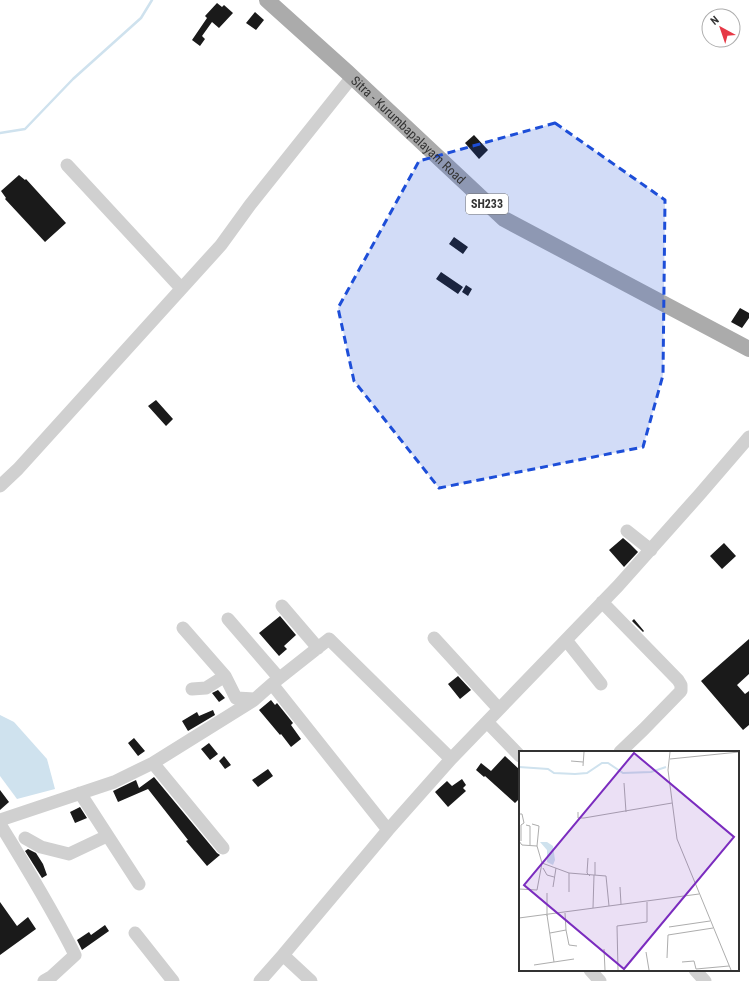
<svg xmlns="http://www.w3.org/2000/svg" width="749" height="981" font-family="'Roboto Condensed',sans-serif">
<rect width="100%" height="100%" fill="#fff"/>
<path fill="#cfe2ee" d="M0 715 14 722 47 759 55 789 17 799 0 776Z"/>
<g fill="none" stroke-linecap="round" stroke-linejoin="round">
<path stroke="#cfe2ee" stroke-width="2.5" d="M0 133 25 129 73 79 141 18 152 0"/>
</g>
<path fill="#1a1a1a" d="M217 3 222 7 224 5 233 13 219 28 212 22 202 36 205 39 200 46 192 40 207 18 205 16Z
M255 12 264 20 256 30 246 23Z
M474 135 488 150 479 159 465 143Z
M19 175 25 180 26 179 66 223 45 242 5 199 6 198 1 191Z
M454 237 468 247 463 254 449 244Z
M441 272 463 287 458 294 436 279Z
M466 285 472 289 468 296 462 292Z
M740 308 749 313V318L742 328 731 322Z
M156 400 173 419 166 426 148 406Z
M623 538 630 544 638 552 624 567 609 550Z
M724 543 736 556 722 569 710 556Z
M280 616 296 635 284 646 287 649 279 656 259 633Z
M634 619 644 631 643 632 632 621Z
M749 639V674L737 685 745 694 749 691V725L743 730 701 681Z
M458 676 471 690 460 699 448 684Z
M218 690 225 698 219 702 212 693Z
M271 700 275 705 277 703 293 723 291 725 301 739 291 747 281 734 280 735 259 710Z
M213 710 215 715 188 731 182 721 197 712 199 716Z
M134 738 145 751 138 756 128 743Z
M209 743 218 754 210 760 201 749Z
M224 756 231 765 225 769 219 761Z
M505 756 520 770V798L515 803 485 776 484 777 476 770 481 763 491 771Z
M268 769 273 776 258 787 252 780Z
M154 777 217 853 220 855 207 866 186 841 188 840 148 789 118 802 113 791 136 780 139 788Z
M462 779 466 785 463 788 466 791 448 807 435 792 447 781 452 786Z
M0 790 9 802 0 810Z
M80 807 87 818 75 823 70 812Z
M28 849 36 853 43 864 47 875 42 878 25 851Z
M0 902 17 926 28 917 36 929 0 955Z
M105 925 109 931 82 950 77 940 89 932 91 935Z"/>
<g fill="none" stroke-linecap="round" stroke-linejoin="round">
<path stroke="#d0d0d0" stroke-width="13" d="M67 165 181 288
M0 486 18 469 221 245 250 205 352 77
M627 531 651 550
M602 602 678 680 681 685V691L644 729 620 752
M282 606 318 648
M228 619 279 678
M183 628 225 676 236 698 255 699
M434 638 499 709
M566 640 601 684
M272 684 388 830
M192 689 206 688 225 676
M487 722 520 756
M153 763 223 848
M80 793 139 884
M0 820 114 782 153 763 254 700 272 684 329 639 451 759 618 586 700 494 749 437
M0 824C26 867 53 910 75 955L51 977 44 981
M25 838 41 847 69 854 107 836
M135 933 173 981
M283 955 311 981
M590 970 600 981
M695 970 705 981
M260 981 283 955 388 830 451 759"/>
<path stroke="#ababab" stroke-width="16" id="s1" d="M267 0 347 72 504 219 749 349"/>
</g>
<path fill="#1d4ed8" fill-opacity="0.2" stroke="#1d4ed8" stroke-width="3" stroke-dasharray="8 5" stroke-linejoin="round" d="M555 123 665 200 663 375 643 447 439 488 354 381 338 308 419 161Z"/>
<g text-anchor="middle" stroke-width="4" stroke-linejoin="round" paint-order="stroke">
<rect fill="#fff" stroke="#707070" stroke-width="1" x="466" y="194" width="42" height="20" rx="3"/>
<g font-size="12" font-weight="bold" fill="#333">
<text x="487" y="208">SH233</text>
</g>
<g font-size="13" fill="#333" stroke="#fff">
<text dy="5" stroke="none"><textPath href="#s1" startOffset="192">Sitra - Kurumbapalayam Road</textPath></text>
</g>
</g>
<g transform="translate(519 751)">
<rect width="220" height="220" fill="#fff"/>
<path d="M21 91H28L34 95 36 109 34 114 28 111V99Z" fill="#cfe2ee"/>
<path fill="none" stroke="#cfe2ee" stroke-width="2" d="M0 16 29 18 35 22 56 23 68 22 83 12H89L104 22 132 21 147 16"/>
<path fill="none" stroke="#adadad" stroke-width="1" d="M151 1 149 19 158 88 212 219M151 8 220 1M52 10 64 11M64 15 65 1M105 32 107 61M59 61V67H65L153 52M0 63H3L5 72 2 74V90M13 73 20 75 18 95M7 74 11 75V94M0 90 3 94 18 95 23 112 50 122 87 125 90 155 180 143M69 107 68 122 71 125M76 111V124M24 117 28 124 35 126M34 136 37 117M101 136 102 153M0 138 18 139 23 112M50 141V122M74 157 75 124M28 164 35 211M28 165V142M0 167 90 155M150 176 191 170M47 179 50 194 58 195M31 182 47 179 46 162M85 198 86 219M127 201 130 219M148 207 149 184 194 177M163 211 175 210 177 218 210 215M15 214 55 208M99 219 98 175 128 171V151"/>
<path fill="#7b2cbf" fill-opacity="0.15" stroke="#7b2cbf" stroke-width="2" d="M115 2 215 86 105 218 5 134Z"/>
<rect width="220" height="220" fill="none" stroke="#333" stroke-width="2"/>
</g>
<g transform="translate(721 28) rotate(320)"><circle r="19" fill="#ffffff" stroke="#adadad"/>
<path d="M0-3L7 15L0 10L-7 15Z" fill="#e63946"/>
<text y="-6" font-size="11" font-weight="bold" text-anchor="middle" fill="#333333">N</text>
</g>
</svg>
